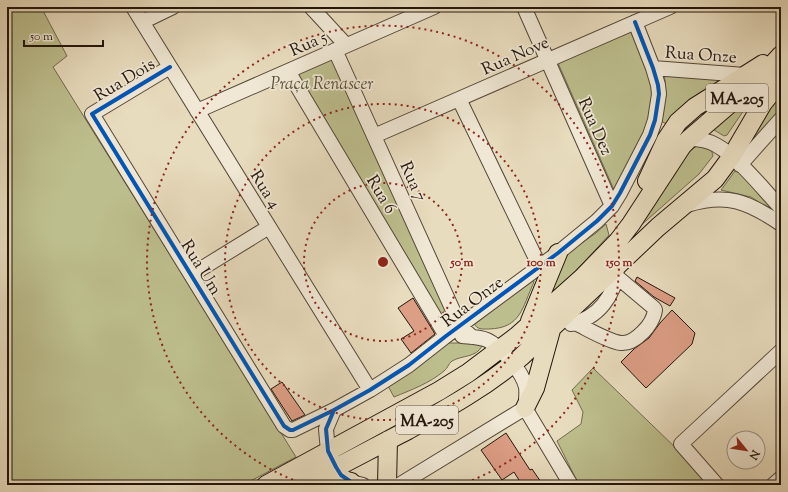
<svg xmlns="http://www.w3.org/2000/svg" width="788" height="492" font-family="'Sorts Mill Goudy',serif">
<rect width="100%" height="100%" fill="#e8dcbe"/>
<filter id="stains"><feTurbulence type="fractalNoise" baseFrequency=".005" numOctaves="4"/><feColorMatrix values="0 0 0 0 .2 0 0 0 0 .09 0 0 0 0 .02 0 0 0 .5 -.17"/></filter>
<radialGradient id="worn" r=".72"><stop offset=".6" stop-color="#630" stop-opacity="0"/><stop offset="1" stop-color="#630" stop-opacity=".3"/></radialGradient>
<path fill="#bdbe8d" stroke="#706a4c" d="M7 7H41L67 56 53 67 296 457 243 485H7Z
M631 32C636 43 649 66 651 77 658 117 632 157 615 192L558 63Z
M332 54 452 323 448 326 292 74Z
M664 74 724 79 668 125 661 121C665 105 667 90 664 74Z
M781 87V111L746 151 742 148Z
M759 88 727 135 724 136 711 128Z
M697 146C705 148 712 147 713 156L699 174 639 227C650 209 680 153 697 146Z
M735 171 738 172 779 213 777 214 751 197 721 190Z
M606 224 609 235 572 275 547 300 565 255 596 233Z
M533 278 534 282C522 308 521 328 489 329 482 329 477 330 474 323Z
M447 343H477L480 344 482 346C476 358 462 355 452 361 448 364 448 368 444 371 430 383 411 390 394 397L388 386 399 380Z
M593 368 680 452 709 485H579L557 441 581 424 583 412 572 390Z"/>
<path fill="#dd9e86" stroke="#22150c" d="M637 277 675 298 670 306 654 297 635 281Z
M413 298 435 334 411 353 401 339 414 331 398 308Z
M672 310 695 333 692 344 646 388 621 362 634 349 649 338 660 323Z
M282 382 305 415 292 421 271 389Z
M506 433 530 470 532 469 543 485H522L514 472 502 480 481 450Z"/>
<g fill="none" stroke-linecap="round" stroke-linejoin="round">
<g stroke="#544738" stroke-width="16">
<path id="minor" d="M133 7 370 390
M311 7 346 45
M524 7 612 206
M142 22 173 7
M335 50 460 326 472 337
M170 67 92 114 284 426 290 430H293L334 410
M653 68 745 75
M288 71 446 336
M459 99 540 267
M197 111 434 7
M374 136 670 7
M689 139C698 139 708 140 716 145 738 157 763 189 781 208
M740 165 781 119
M687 205C727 193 747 201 781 224
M191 275 269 227
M575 323C586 328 609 342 621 343 629 344 638 337 643 332 648 327 654 318 655 310L654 308 616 276
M571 324C598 318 615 296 617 269
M525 408 571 485
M363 485 351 482 341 475 336 467 328 451 326 429 334 410 370 390 409 365 446 336 558 253 597 221 612 206 620 193 650 135 655 120 659 94 658 85 653 68 635 22
M399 485 525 408C526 401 527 394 526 387 522 371 501 347 487 340 479 337 471 337 462 336
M717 485 681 444 781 351
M773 485 781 478"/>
</g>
<g stroke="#22150c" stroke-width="20">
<path id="major" d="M647 181 666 140 678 122 695 107 763 64
M530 321 558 253
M525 408 535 388 551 330
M318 477 351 482
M266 485 439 391 468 373 517 336 582 278 618 241 631 224 682 146 689 139 761 77 781 55
M302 485C338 467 373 448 408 430 448 408 487 386 521 357L658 227 715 179 732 156 763 103 781 81
M387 485 388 440"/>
</g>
<use href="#minor" stroke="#f0e8d5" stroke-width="14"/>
<use href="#major" stroke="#e8dcbe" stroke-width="18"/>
<g stroke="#f0e8d5" stroke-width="6">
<path id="cycleway" d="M170 67 92 114 284 426 290 430H293L334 410
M363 485 351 482 341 475 336 467 328 451 326 429 334 410 370 390 409 365 446 336 558 253 597 221 612 206 620 193 650 135 655 120 659 94 658 85 653 68 635 22"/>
</g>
<use href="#cycleway" stroke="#0057b8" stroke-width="4"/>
</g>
<g fill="none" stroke="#8f2418" stroke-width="2" stroke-dasharray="2 4">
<circle cx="383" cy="262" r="79"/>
<circle cx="383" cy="262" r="158"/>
<path d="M304 484A236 236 0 1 1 462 484"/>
</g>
<g text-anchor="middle" stroke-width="3.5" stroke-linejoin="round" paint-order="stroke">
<g fill="#f0e8d5" stroke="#605448" stroke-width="1">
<rect x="706" y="84" width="62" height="28" rx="3"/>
<rect x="396" y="406" width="62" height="28" rx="3"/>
</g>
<g font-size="16" font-weight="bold" fill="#22150c">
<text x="737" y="104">MA-205</text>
<text x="427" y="426">MA-205</text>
</g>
<g font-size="17" fill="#22150c" stroke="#f0e8d5">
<text transform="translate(308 43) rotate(-24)" y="6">Rua 5</text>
<text transform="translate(701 54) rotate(4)" y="6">Rua Onze</text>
<text transform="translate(515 55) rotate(-24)" y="6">Rua Nove</text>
<text transform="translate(124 79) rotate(-31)" y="6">Rua Dois</text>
<text transform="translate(596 126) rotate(66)" y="6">Rua Dez</text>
<text transform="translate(414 181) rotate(66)" y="6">Rua 7</text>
<text transform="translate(266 189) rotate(58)" y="6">Rua 4</text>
<text transform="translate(382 194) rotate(59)" y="6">Rua 6</text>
<text transform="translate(202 267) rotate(58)" y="6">Rua Um</text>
<text transform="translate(472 301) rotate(-37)" y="6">Rua Onze</text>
</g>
<g font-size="17" font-style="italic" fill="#585039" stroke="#f0e8d5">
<text x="322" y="89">Praça Renascer</text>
</g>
</g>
<circle cx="383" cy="262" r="6" fill="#8f2418" stroke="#f0e8d5" stroke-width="2"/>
<g font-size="12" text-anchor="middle" font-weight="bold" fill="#8f2418" stroke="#f0e8d5" stroke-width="3.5" stroke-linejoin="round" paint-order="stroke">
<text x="462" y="266">50 m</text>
<text x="541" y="266">100 m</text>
<text x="619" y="266">150 m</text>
</g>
<rect width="788" height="492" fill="none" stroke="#e8dcbe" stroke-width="24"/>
<rect x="8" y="8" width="772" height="476" fill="none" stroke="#22150c" stroke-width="2"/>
<rect x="12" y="12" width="764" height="468" fill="none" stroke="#22150c"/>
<g transform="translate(746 450) rotate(120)"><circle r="19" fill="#f0e8d5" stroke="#9e9485"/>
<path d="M0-3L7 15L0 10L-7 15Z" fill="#8f2418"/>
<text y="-6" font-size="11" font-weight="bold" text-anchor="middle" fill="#22150c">N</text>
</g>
<path d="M24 40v6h79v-6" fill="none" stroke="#22150c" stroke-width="2"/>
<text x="30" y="40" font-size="12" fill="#22150c" stroke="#f0e8d5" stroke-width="3" paint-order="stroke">50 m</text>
<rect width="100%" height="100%" filter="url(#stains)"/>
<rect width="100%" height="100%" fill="url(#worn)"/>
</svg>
